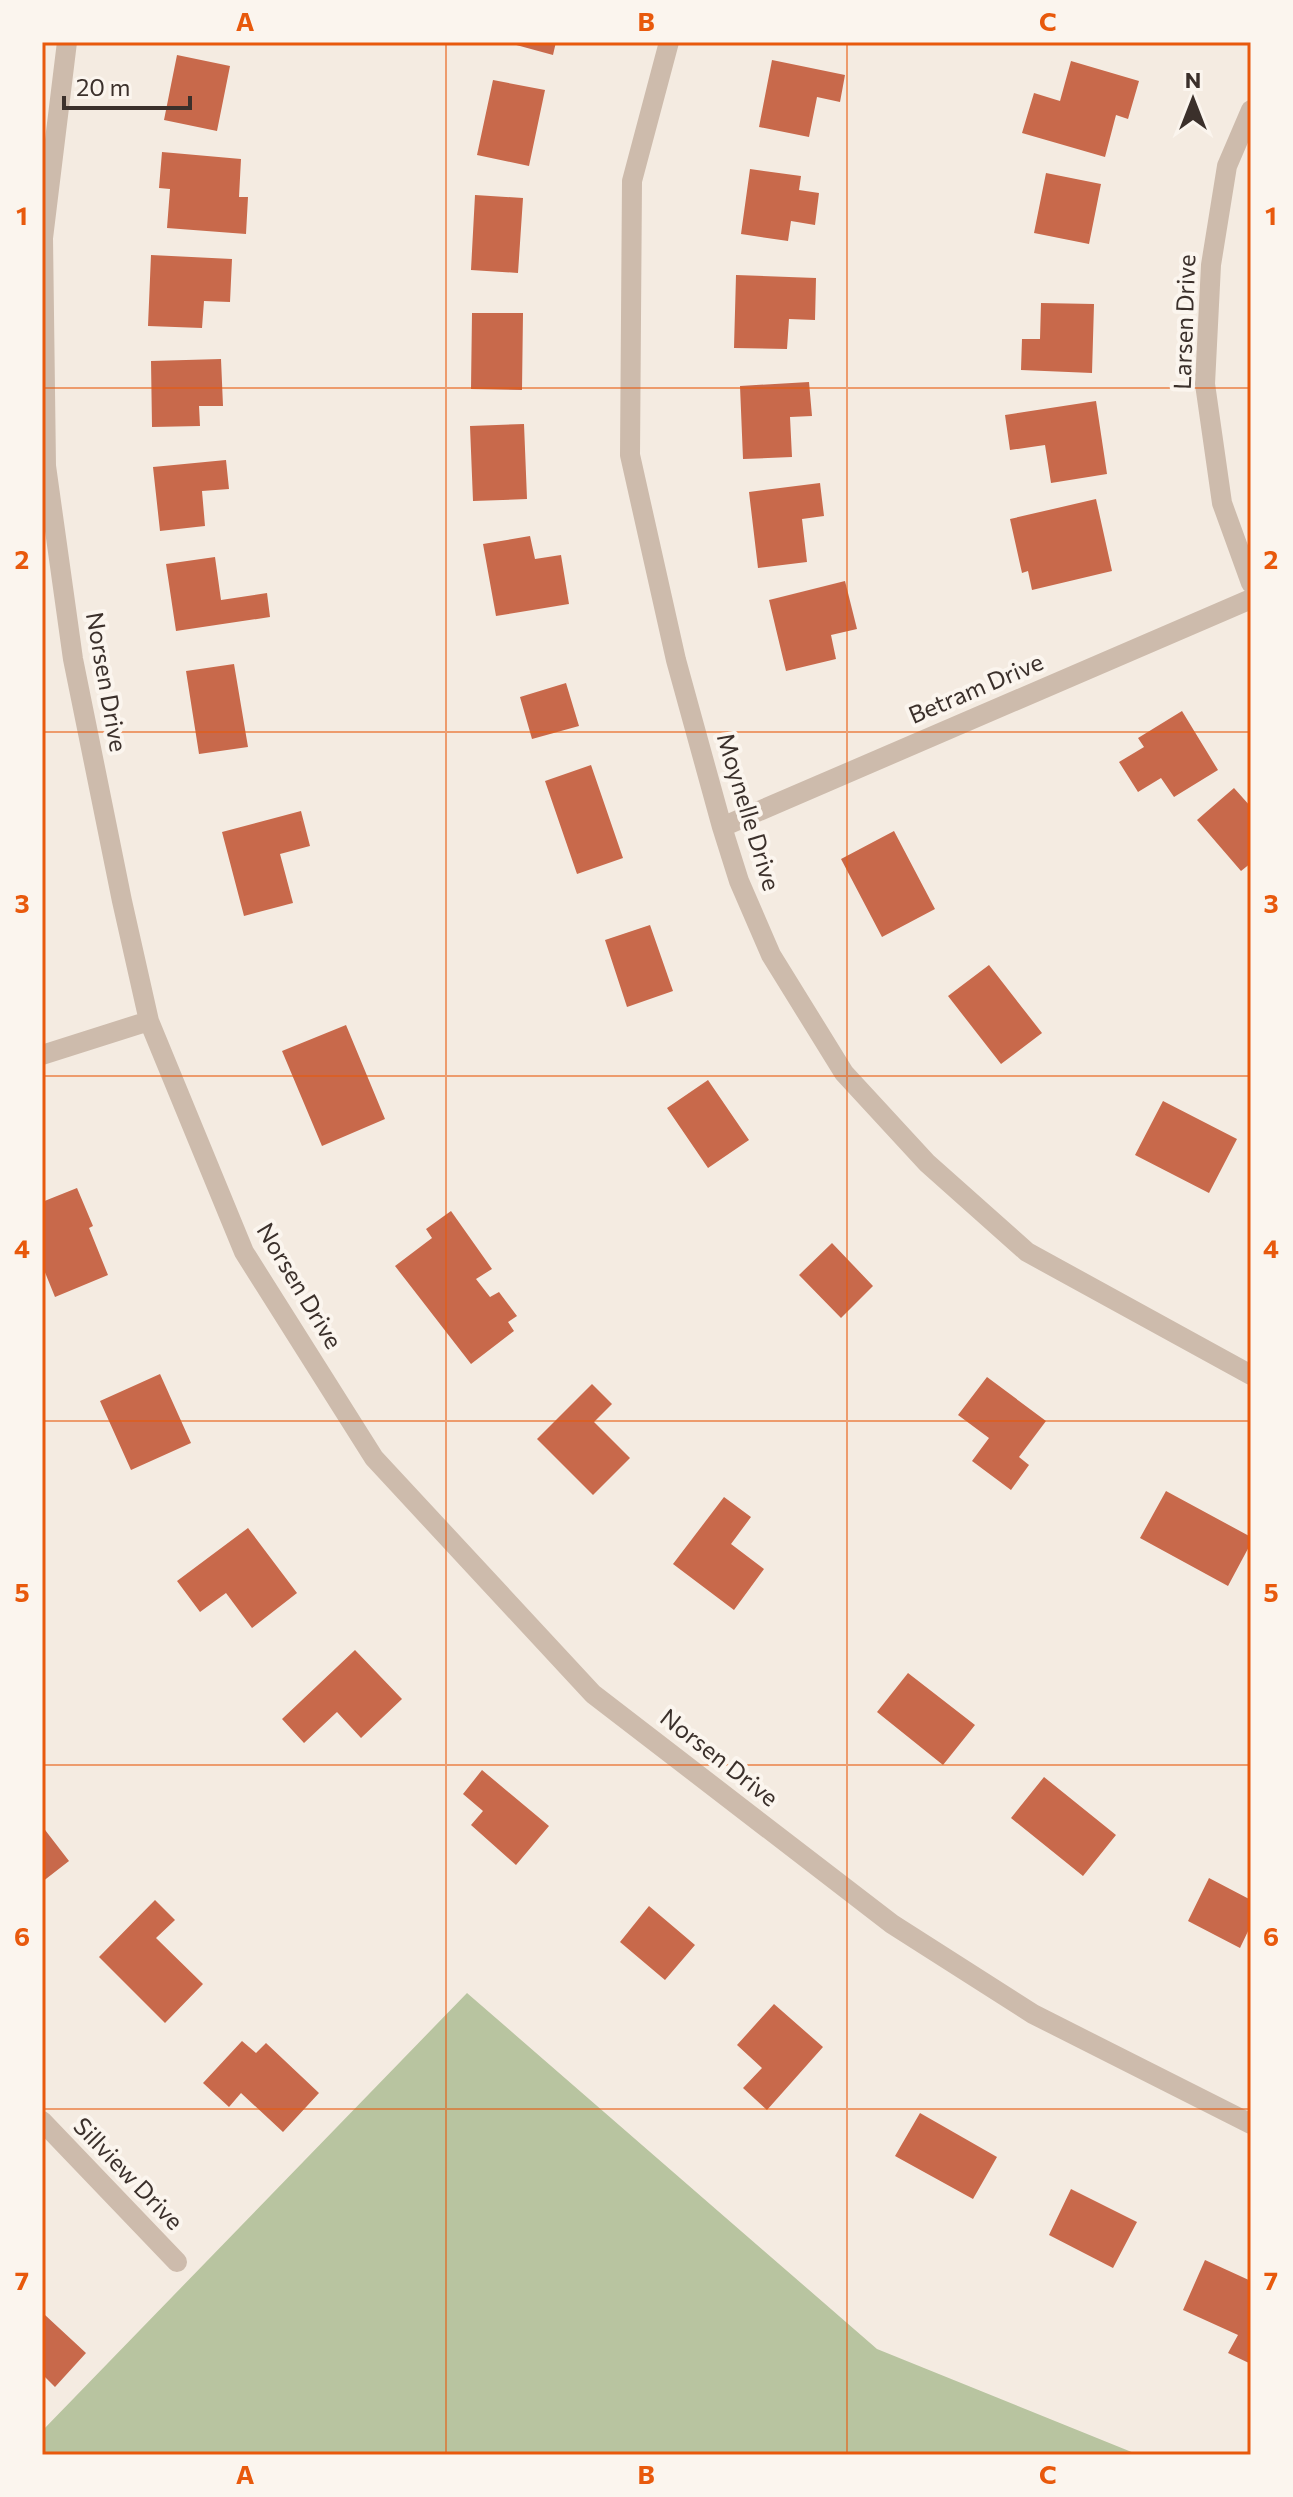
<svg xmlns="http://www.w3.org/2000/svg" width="1293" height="2497" font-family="Commissioner,sans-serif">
<rect width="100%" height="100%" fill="#f4ebe1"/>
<path fill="#b8c4a0" d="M467 1993 877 2349 1139 2455H42V2431Z"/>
<path fill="#c8694b" d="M505 42H556L553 55Z
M177 55 230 66 217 131 164 120Z
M772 60 845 75 840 102 817 97 809 137 759 127Z
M1071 61 1139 81 1128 119 1116 115 1105 157 1022 133 1034 93 1060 101Z
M493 80 545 90 529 166 477 155Z
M162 152 241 159 239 197H248L246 234 167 228 170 189 159 188Z
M750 169 801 176 799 190 819 193 815 225 791 221 788 241 741 234Z
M1046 173 1101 184 1089 244 1034 233Z
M475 195 523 198 518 273 471 270Z
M151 255 232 259 230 302 204 301 202 328 148 326Z
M736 275 816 278 815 320 789 319 787 349 734 348Z
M1041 303 1094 304 1092 373 1021 370 1022 339H1040Z
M472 313H523L522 390 471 389Z
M221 359 223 406H199L200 426 152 427 151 361Z
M809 382 812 416 790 417 792 457 743 459 740 386Z
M1096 401 1107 474 1051 483 1045 445 1010 450 1005 415Z
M524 424 527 499 473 501 470 426Z
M226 460 229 489 202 491 205 526 160 531 153 467Z
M820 483 824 516 802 519 807 562 758 568 749 492Z
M1096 499 1112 571 1032 590 1028 571 1022 573 1010 519Z
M530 536 535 559 561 555 569 604 496 616 483 544Z
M215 557 221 600 267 593 270 617 176 631 166 564Z
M845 581 857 629 831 635 836 659 786 671 769 600Z
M234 664 248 747 199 754 186 671Z
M566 683 579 726 532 739 520 697Z
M1182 711 1218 770 1174 797 1161 778 1138 792 1119 762 1144 747 1138 738Z
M591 765 623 858 577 874 545 781Z
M1234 788 1251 807V863L1241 871 1197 820Z
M301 811 310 846 280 854 293 903 244 916 222 832Z
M894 831 935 909 882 937 841 859Z
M650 925 673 991 627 1007 605 940Z
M989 965 1042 1033 1001 1064 948 996Z
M346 1025 385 1119 322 1146 282 1051Z
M708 1080 749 1140 708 1168 667 1108Z
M1163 1101 1237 1139 1209 1193 1135 1155Z
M77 1188 93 1226 89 1228 108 1275 55 1297 42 1265V1202Z
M451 1211 492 1269 476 1279 490 1297 499 1292 517 1316 508 1322 514 1331 471 1364 395 1266 432 1238 426 1229Z
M832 1243 873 1286 841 1318 799 1275Z
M160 1374 191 1443 131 1470 100 1401Z
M987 1377 1046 1421 1019 1457 1029 1465 1011 1490 972 1461 989 1438 958 1415Z
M592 1384 612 1404 594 1422 630 1458 593 1495 537 1439Z
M1166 1491 1251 1537V1543L1228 1586 1140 1538Z
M724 1497 751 1517 731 1544 764 1569 734 1610 673 1564Z
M248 1528 297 1593 252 1628 226 1593 200 1612 177 1581Z
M355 1650 402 1699 361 1738 337 1712 304 1743 282 1719Z
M908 1673 975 1725 943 1765 877 1712Z
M482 1770 549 1826 516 1865 471 1825 483 1811 463 1794Z
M1044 1777 1116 1835 1083 1876 1011 1818Z
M42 1826 69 1861 42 1882Z
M1209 1878 1251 1900V1925L1240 1948 1188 1921Z
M155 1900 175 1920 156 1938 203 1984 165 2023 99 1957Z
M649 1906 695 1945 665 1980 620 1942Z
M774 2004 823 2047 767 2110 743 2088 762 2068 737 2045Z
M242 2041 256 2053 266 2043 319 2093 283 2132 241 2093 229 2107 203 2083Z
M920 2113 997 2157 973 2199 895 2156Z
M1071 2189 1137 2222 1113 2268 1049 2235Z
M1205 2260 1251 2281V2364L1228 2353 1238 2335 1183 2310Z
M45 2315 86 2353 55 2387 42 2374V2319Z"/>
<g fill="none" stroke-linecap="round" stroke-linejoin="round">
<path stroke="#cdbbac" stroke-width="20" d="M67 42 43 238 46 466 73 659 122 901 149 1021 244 1252 374 1458 593 1694 892 1924 1033 2014 1251 2124
M669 42 632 181 630 455 676 660 722 827 739 881 771 955 844 1073 927 1163 1027 1252 1251 1375
M1251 110 1227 166 1211 265 1205 384 1222 503 1251 583
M722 827 1251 599
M42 1055 149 1021
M42 2121 177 2262"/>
</g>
<path fill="none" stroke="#e8590c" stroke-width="2" stroke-opacity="0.55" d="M446 42V2455M847 42V2455M42 388H1251M42 732H1251M42 1076H1251M42 1421H1251M42 1765H1251M42 2109H1251"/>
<g text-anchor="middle" stroke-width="8" stroke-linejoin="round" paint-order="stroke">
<g font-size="24" fill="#3b302b" stroke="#fbf5ee">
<text transform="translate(1185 322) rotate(-88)" y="8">Larsen Drive</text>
<text transform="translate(106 682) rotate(80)" y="8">Norsen Drive</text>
<text transform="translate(976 689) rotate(-23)" y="8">Betram Drive</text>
<text transform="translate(748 812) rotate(73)" y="8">Moynelle Drive</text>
<text transform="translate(299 1286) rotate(59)" y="8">Norsen Drive</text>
<text transform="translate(719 1758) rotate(38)" y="8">Norsen Drive</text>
<text transform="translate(128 2174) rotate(46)" y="8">Sillview Drive</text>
</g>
</g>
<rect width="1293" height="2497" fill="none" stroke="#fbf5ee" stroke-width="88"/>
<g transform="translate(1193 100)" stroke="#fbf5ee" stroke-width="6" paint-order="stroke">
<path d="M0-6L14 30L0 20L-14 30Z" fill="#3b302b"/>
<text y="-12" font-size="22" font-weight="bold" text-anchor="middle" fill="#3b302b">N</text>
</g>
<path d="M64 96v12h126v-12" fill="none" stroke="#3b302b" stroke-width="4"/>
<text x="76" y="96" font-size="24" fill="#3b302b" stroke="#fbf5ee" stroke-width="6" paint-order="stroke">20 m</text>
<rect x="44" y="44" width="1205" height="2409" fill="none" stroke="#e8590c" stroke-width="3"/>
<g font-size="26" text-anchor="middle" font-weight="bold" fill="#e8590c">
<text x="245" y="31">A</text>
<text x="646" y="31">B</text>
<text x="1048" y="31">C</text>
<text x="22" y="225">1</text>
<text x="1271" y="225">1</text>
<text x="22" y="569">2</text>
<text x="1271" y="569">2</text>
<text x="22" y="913">3</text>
<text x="1271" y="913">3</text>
<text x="22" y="1258">4</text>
<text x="1271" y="1258">4</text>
<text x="22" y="1602">5</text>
<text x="1271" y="1602">5</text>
<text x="22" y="1946">6</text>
<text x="1271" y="1946">6</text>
<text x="22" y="2290">7</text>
<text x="1271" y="2290">7</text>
<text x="245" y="2484">A</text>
<text x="646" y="2484">B</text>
<text x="1048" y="2484">C</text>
</g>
</svg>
